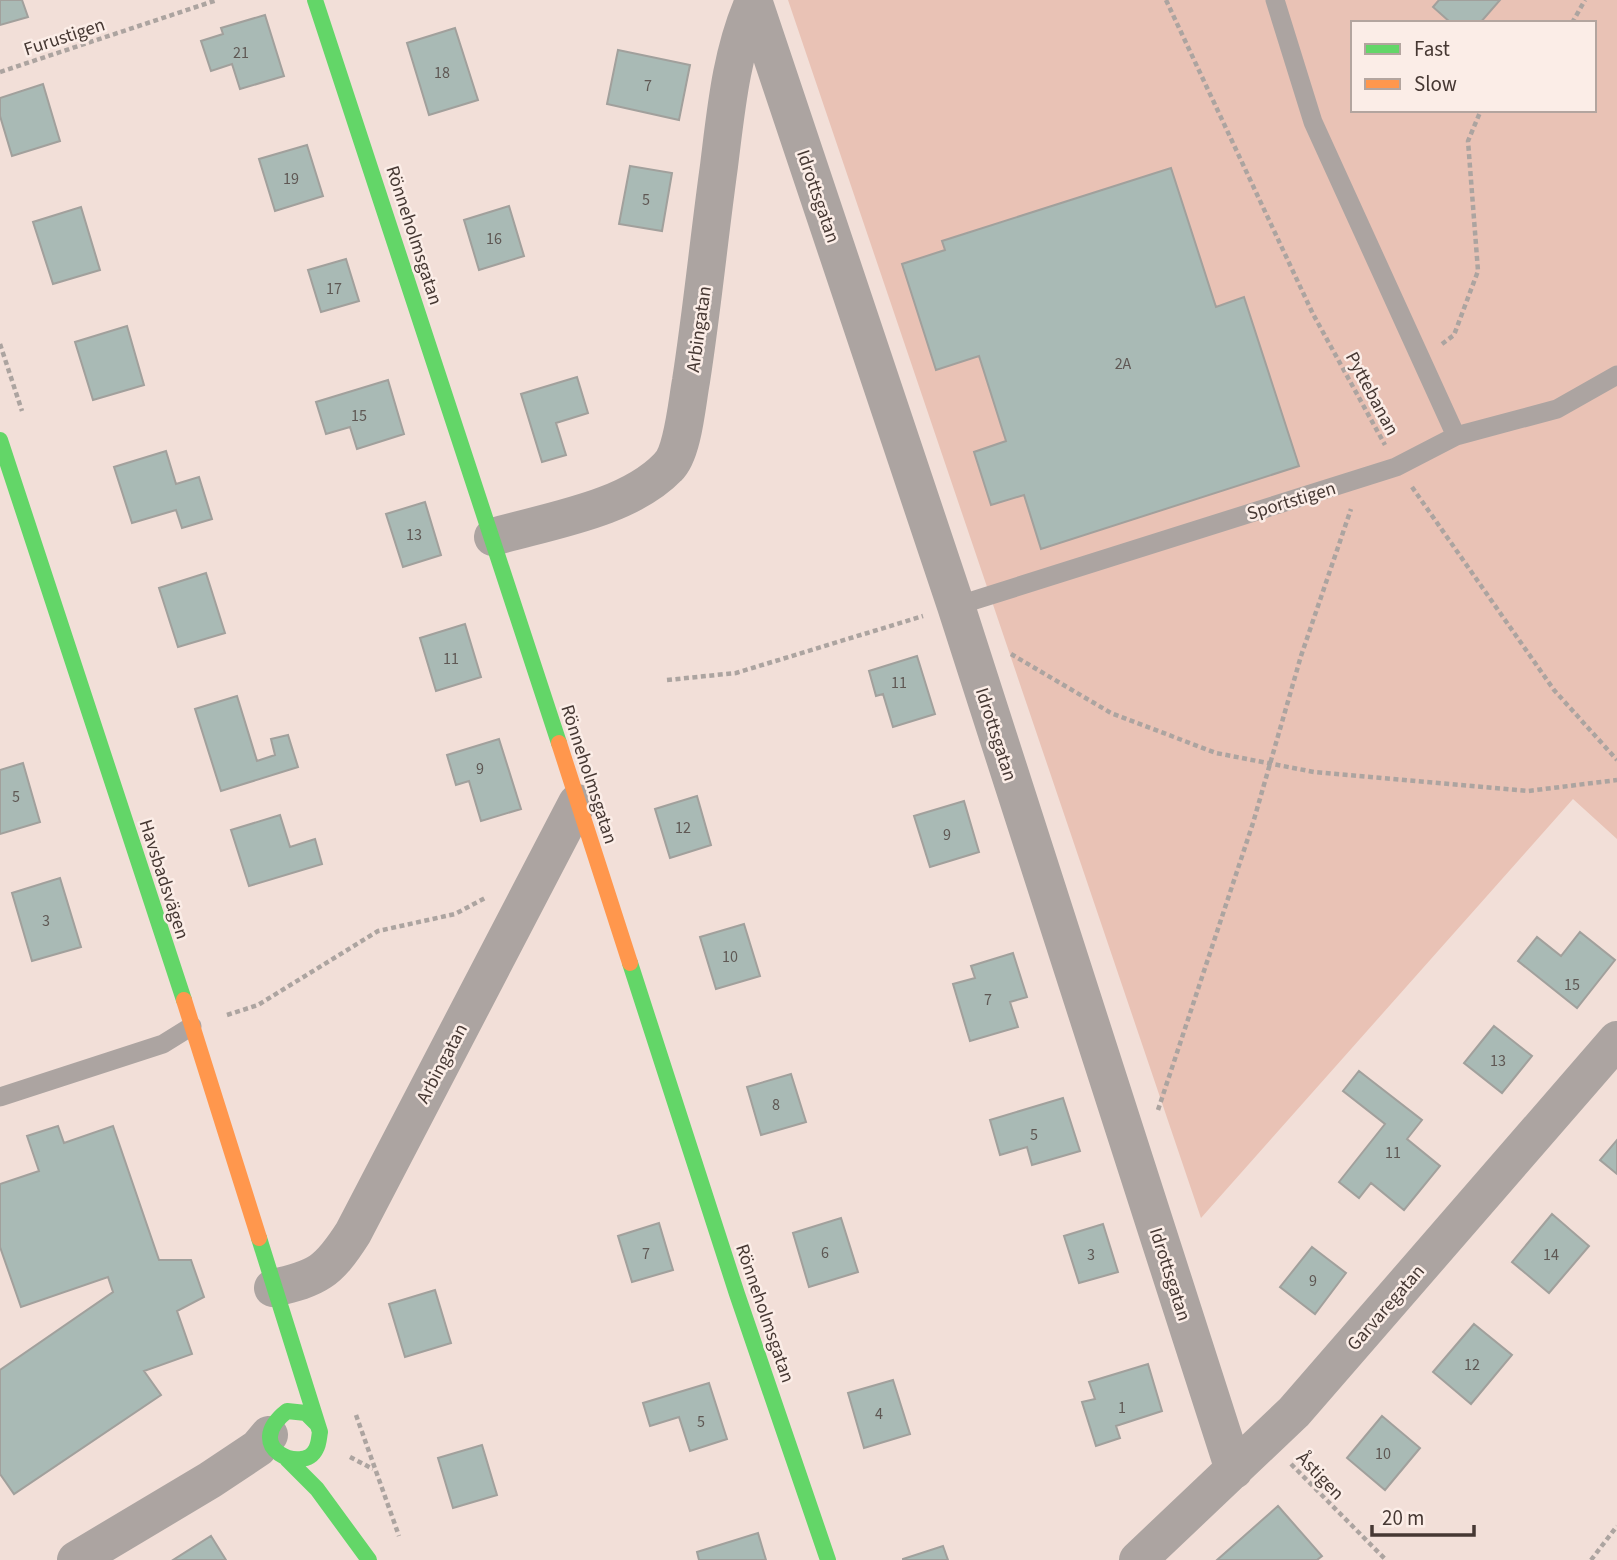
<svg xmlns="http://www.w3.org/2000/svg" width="1617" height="1560" font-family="'Source Sans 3',sans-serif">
<rect width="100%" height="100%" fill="#f2dfd8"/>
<path fill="#e9c2b5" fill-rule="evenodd" d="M788 0H1617V839L1573 799 1201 1218ZM1353 23H1594V110H1353Z"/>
<path fill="#a9bab5" stroke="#a1a09c" stroke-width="2" d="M0 0H22L28 17 0 25Z
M1439 0H1500L1480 23H1451L1433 7Z
M265 15 284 76 240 89 232 64 211 71 201 41 223 34 221 28Z
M455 28 478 100 429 115 407 43Z
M618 50 690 65 679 120 607 104Z
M43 84 60 141 12 156 0 116V98Z
M307 145 323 196 275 211 259 159Z
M630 166 672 173 662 231 619 224Z
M1171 168 1216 307 1244 297 1299 466 1041 549 1024 495 991 505 974 452 1006 441 979 356 936 370 902 264 945 250 942 241Z
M509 206 524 256 479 270 464 220Z
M81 207 100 270 53 284 33 222Z
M346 259 359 301 321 312 308 270Z
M127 326 144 385 93 400 75 342Z
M577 377 588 413 556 423 566 455 542 462 521 394Z
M388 380 404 434 357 449 350 427 326 434 316 402Z
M166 451 176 484 199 477 212 519 182 528 176 510 132 523 114 467Z
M425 502 441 555 403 567 386 514Z
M206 573 225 633 178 647 159 588Z
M465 624 481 677 436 691 420 638Z
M917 656 935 714 893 727 883 694 876 696 869 671Z
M237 696 257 761 275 755 271 739 288 735 298 767 221 791 195 709Z
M499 739 521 809 481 821 469 781 456 785 447 755Z
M23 763 40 822 0 834V770Z
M697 796 711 845 670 858 655 809Z
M964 801 979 852 930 867 914 816Z
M280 815 290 847 315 839 322 864 249 886 231 830Z
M60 878 81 947 32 961 12 893Z
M744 924 760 976 716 989 700 937Z
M1580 932 1615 960 1577 1008 1518 961 1537 937 1561 956Z
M1013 953 1027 997 1010 1002 1018 1027 970 1041 953 984 975 978 971 966Z
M1494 1026 1532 1056 1502 1093 1464 1063Z
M1359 1071 1422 1120 1407 1139 1440 1166 1404 1210 1371 1183 1359 1198 1339 1182 1385 1124 1343 1091Z
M791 1074 806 1122 761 1135 747 1087Z
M1063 1098 1080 1151 1032 1165 1027 1147 1000 1155 990 1120Z
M58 1126 64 1143 113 1126 159 1260H191L204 1297 177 1311 192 1354 144 1371 161 1395 14 1494 0 1474V1370L113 1292 108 1277 21 1307 0 1247V1184L39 1171 27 1136Z
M1617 1140V1174L1600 1160Z
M1552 1214 1589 1246 1549 1293 1512 1262Z
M841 1218 858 1272 809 1287 793 1233Z
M659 1223 673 1270 632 1282 618 1236Z
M1103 1224 1118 1272 1079 1283 1064 1236Z
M1312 1247 1346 1273 1315 1314 1280 1287Z
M435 1290 451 1343 405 1357 389 1304Z
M1474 1324 1512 1355 1471 1404 1433 1372Z
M1148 1364 1162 1411 1116 1426 1120 1438 1096 1446 1082 1402 1095 1399 1089 1382Z
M893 1380 910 1434 864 1448 848 1393Z
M709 1383 727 1439 690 1451 679 1417 650 1426 643 1403Z
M1382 1416 1420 1448 1385 1490 1347 1458Z
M482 1445 497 1495 453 1508 438 1458Z
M1278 1506 1322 1556 1317 1560H1217Z
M758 1533 766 1560H699L697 1552Z
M211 1536 226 1560H173Z
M943 1546 948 1560H903V1559Z"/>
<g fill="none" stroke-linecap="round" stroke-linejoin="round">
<path stroke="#aca4a0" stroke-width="4.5" stroke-dasharray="5 3.5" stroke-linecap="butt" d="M1166 0 1313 314 1385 445
M1572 23 1585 0
M0 72 217 0
M0 344 22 411
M1442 344 1454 335 1478 271 1468 141 1481 110
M1412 487 1554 690 1617 760
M1011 654 1111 713 1216 753 1314 772 1528 791 1617 780
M667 680 736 673 923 616
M227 1015 258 1005 378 931 455 914 487 897
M1158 1110 1253 823 1301 656 1351 509
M356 1415 399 1536
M350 1457 373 1469
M1291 1464 1386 1560
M1591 1560 1617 1526"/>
<path stroke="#aca4a1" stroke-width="19" d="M1275 0 1313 122 1456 436
M956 606 1396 467 1456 436 1557 409 1617 375
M0 1097 163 1044 192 1026"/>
<path stroke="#aca4a1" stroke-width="38" d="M753 0 956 606 1234 1470
M493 537C548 521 628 509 668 467 683 453 687 402 691 381 702 310 709 238 719 166 726 110 731 53 754 1
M273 1288C318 1278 328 1272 353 1233L577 803
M76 1560 210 1480 258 1448 269 1435
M1138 1560 1294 1412 1617 1040"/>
<path stroke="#63d668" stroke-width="16" d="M315 0 559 743
M0 440 184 1000
M630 963 737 1294 828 1560
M259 1238 320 1432C319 1437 319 1444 316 1449 304 1475 240 1448 287 1411L306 1413 317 1424
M287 1459 317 1489 369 1560"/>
<path stroke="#ff974d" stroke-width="16" d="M559 743 630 963
M184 1000 259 1238"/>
</g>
<g text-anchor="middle" stroke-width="5" stroke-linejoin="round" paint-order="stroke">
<g font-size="16" fill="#5f5854">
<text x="241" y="58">21</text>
<text x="442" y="78">18</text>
<text x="648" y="91">7</text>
<text x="291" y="184">19</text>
<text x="646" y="205">5</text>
<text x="494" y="244">16</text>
<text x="334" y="294">17</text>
<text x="1123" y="369">2A</text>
<text x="359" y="421">15</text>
<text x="414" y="540">13</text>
<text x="451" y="664">11</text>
<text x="899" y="688">11</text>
<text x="480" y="774">9</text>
<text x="16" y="802">5</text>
<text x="683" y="833">12</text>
<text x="947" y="840">9</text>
<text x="46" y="926">3</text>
<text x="730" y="962">10</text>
<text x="1572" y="990">15</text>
<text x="988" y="1005">7</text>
<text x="1498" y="1066">13</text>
<text x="776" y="1110">8</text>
<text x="1034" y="1140">5</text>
<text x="1393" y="1158">11</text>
<text x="825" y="1258">6</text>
<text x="646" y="1259">7</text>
<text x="1091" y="1260">3</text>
<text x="1551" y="1260">14</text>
<text x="1313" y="1286">9</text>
<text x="1472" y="1370">12</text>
<text x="1122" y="1413">1</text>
<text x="879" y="1419">4</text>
<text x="701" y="1427">5</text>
<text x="1383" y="1459">10</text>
</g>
<g font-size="19" fill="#463833" stroke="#fbede7">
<text transform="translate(64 36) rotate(-18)" y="7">Furustigen</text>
<text transform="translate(819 196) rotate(71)" y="7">Idrottsgatan</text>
<text transform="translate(415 235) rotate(72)" y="7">Rönneholmsgatan</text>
<text transform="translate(698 329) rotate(-82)" y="7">Arbingatan</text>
<text transform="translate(1373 393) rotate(62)" y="7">Pyttebanan</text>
<text transform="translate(1291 500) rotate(-17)" y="7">Sportstigen</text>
<text transform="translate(997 734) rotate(72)" y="7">Idrottsgatan</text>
<text transform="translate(590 774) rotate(72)" y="7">Rönneholmsgatan</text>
<text transform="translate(165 879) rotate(72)" y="7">Havsbadsvägen</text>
<text transform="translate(441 1063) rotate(-62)" y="7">Arbingatan</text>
<text transform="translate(1171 1274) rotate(72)" y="7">Idrottsgatan</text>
<text transform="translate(1385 1307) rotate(-49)" y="7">Garvaregatan</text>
<text transform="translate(766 1313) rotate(71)" y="7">Rönneholmsgatan</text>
<text transform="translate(1321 1475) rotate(46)" y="7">Åstigen</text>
</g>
</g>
<rect x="1351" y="21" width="245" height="91" fill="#fbede7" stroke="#b3a59f" stroke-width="2"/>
<rect x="1365" y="44" width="35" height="10" fill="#63d668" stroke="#b3a59f" stroke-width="2"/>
<text x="1414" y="56" font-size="21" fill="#463833">Fast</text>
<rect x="1365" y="79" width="35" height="10" fill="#ff974d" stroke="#b3a59f" stroke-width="2"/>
<text x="1414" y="91" font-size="21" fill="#463833">Slow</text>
<path d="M1372 1525v10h102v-10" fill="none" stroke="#463833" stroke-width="3.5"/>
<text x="1382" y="1525" font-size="21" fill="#463833" stroke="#fbede7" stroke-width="5" paint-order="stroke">20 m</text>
</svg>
